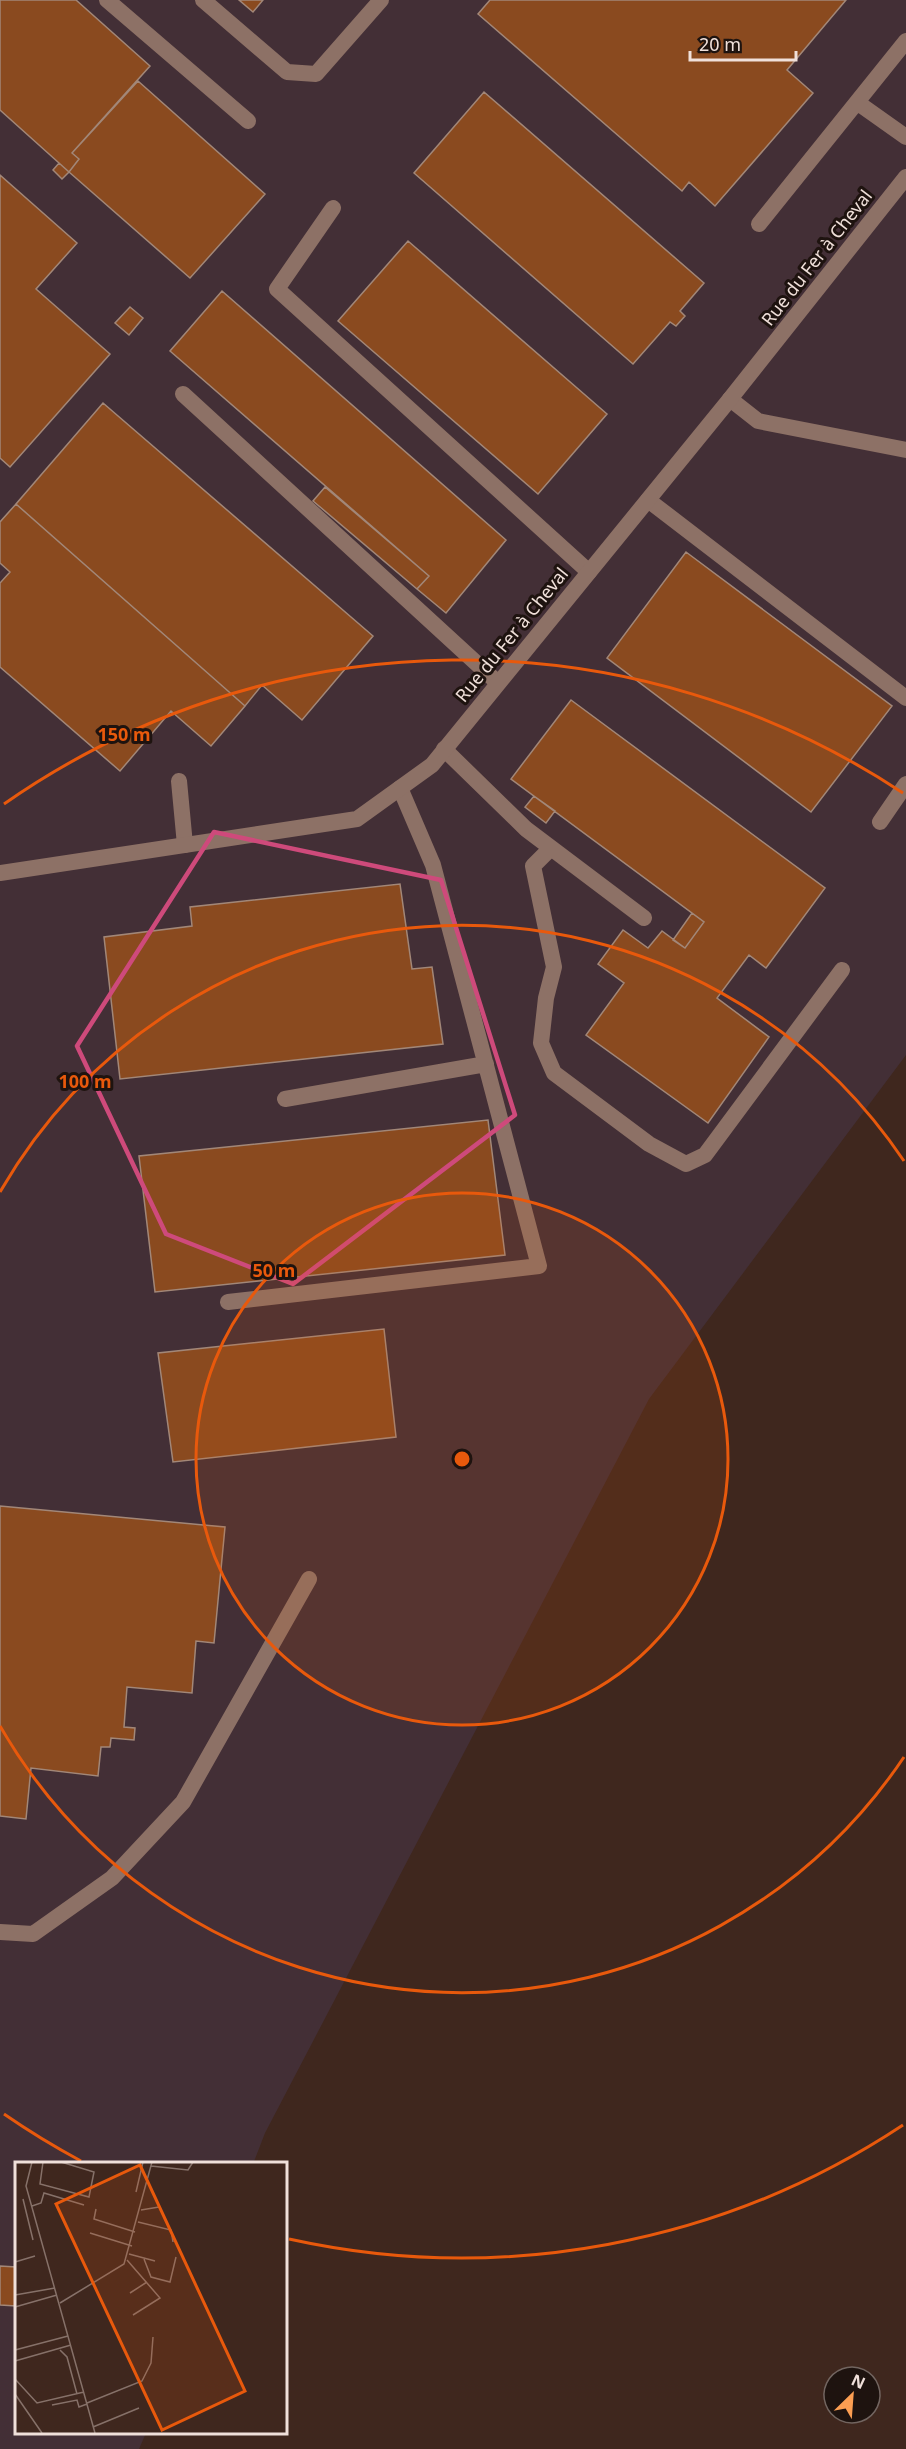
<svg xmlns="http://www.w3.org/2000/svg" width="906" height="2449" font-family="'Noto Sans',sans-serif">
<rect width="100%" height="100%" fill="#3f271e"/>
<path fill="#432f36" d="M0 0H906V1055L649 1399 265 2133 253 2164H16V2432L146 2433 139 2449H0Z"/>
<path fill="#8a4a1f" stroke="#a28778" stroke-width="1.5" d="M0 0H76L150 66 72 153 79 159 69 172 0 110Z
M239 0H263L253 12Z
M490 0H846L787 70 813 93 715 206 689 182 682 191 478 14Z
M138 81 265 194 190 278 69 172 79 159 72 153Z
M484 92 704 283 680 311 685 316 676 326 670 322 633 364 414 173Z
M59 163 69 172 62 179 53 170Z
M0 175 77 243 36 289 110 354 10 467 0 458Z
M408 241 607 414 538 494 338 321Z
M222 291 506 540 446 613 417 589 429 576 170 351Z
M130 307 143 318 129 335 115 323Z
M103 403 373 636 302 720 262 685 245 706 16 504Z
M325 487 429 576 417 589 313 501Z
M16 504 245 706 211 746 171 711 120 771 0 667V583L10 572 0 563V522Z
M686 552 892 706 811 812 607 658Z
M571 700 825 888 766 968 749 955 717 998 769 1037 708 1123 586 1035 624 983 598 964 623 930 648 948 662 931 685 948 704 922 511 779Z
M534 796 555 811 546 823 525 807Z
M400 884 412 969 432 967 443 1044 120 1079 104 937 192 926 190 907Z
M692 913 704 922 685 948 673 940Z
M488 1120 505 1255 155 1292 139 1156Z
M384 1329 396 1437 173 1462 158 1353Z
M0 1506 225 1527 214 1643 196 1641 192 1693 127 1687 124 1727 135 1728 134 1740 111 1738 110 1747H101L98 1776 31 1768 26 1819 0 1816Z
M0 2266 16 2267V2306L0 2305Z"/>
<g fill="none" stroke-linecap="round" stroke-linejoin="round">
<path stroke="#8d7166" stroke-width="16" d="M107 0 248 121
M203 0 287 72 316 74 381 0
M858 103 906 137
M333 208 277 289 589 572
M759 224 906 41
M183 394 498 683
M730 399 758 421 906 450
M648 500 906 698
M444 749 526 829 644 918
M179 781 185 845
M880 822 906 784
M551 848 533 866 554 967 546 998 541 1043 554 1073 649 1144 686 1164 705 1155 842 970
M285 1099 486 1064
M228 1302 539 1266 433 865 400 788
M0 1932 33 1934 112 1878 183 1802 309 1579"/>
<path stroke="#8d7166" stroke-width="16" d="M0 873 357 819 432 765 730 399 906 177"/>
</g>
<path fill="none" stroke="#ce4a7b" stroke-width="4.5" stroke-linejoin="round" d="M214 832 441 880 515 1115 293 1284 166 1234 77 1046Z"/>
<circle cx="462" cy="1459" r="266" fill="#e8590c" fill-opacity=".12"/>
<g fill="none" stroke="#e8590c" stroke-width="3">
<circle cx="462" cy="1459" r="266"/>
<path d="M904 1757A533 533 0 0 1 0 1726M0 1192A533 533 0 0 1 904 1161"/>
<path d="M903 2125A799 799 0 0 1 289 2239M81 2161A799 799 0 0 1 4 2114M4 804A799 799 0 0 1 903 793"/>
</g>
<g text-anchor="middle" stroke-width="6" stroke-linejoin="round" paint-order="stroke">
<g font-size="18" fill="#f0e0da" stroke="#1e130f">
<text transform="translate(817 258) rotate(-52)" y="6">Rue du Fer à Cheval</text>
<text transform="translate(512 635) rotate(-51)" y="6">Rue du Fer à Cheval</text>
</g>
</g>
<g transform="translate(15 2162)">
<rect width="272" height="272" fill="#3f271e"/>
<path fill="none" stroke="#867169" stroke-width="1.5" d="M17 0 11 24 80 271M28 0 25 22 74 35 79 10 46 0M136 4 173 8 178 0M121 30 128 0M8 37 18 78M17 44 26 41 29 31 69 43M81 47 79 57 120 70M126 48 144 45M123 60 156 68 158 80M75 71 117 84M114 92 140 99M129 97 136 115 155 120 161 95M112 98 145 136 118 153M0 100 20 94M115 131 132 120M0 133 40 126M45 141 109 102 137 0M0 145 42 133M0 188 53 174M45 188 52 195 62 232M0 199 56 183M0 217 22 241 69 230M0 232 27 271M72 241 127 219 136 201 138 175M37 243 62 238 64 245 72 242M78 265 124 246"/>
<path fill="#e8590c" fill-opacity="0.15" stroke="#e8590c" stroke-width="3" d="M125 3 230 229 147 268 41 42Z"/>
<rect width="272" height="272" fill="none" stroke="#f0e0da" stroke-width="3"/>
</g>
<circle cx="462" cy="1459" r="9" fill="#e8590c" stroke="#1e130f" stroke-width="3"/>
<g font-size="18" text-anchor="middle" font-weight="bold" fill="#e8590c" stroke="#1e130f" stroke-width="6" stroke-linejoin="round" paint-order="stroke">
<text x="124" y="741">150 m</text>
<text x="85" y="1088">100 m</text>
<text x="274" y="1277">50 m</text>
</g>
<g transform="translate(852 2395) rotate(25)"><circle r="28" fill="#1e130f" stroke="#726560" stroke-width="1.5"/>
<path d="M0-4.5L10 22L0 15L-10 22Z" fill="#fc9e52"/>
<text y="-9" font-size="16" font-weight="bold" text-anchor="middle" fill="#f0e0da">N</text>
</g>
<path d="M690 51v9h106v-9" fill="none" stroke="#f0e0da" stroke-width="3"/>
<text x="699" y="51" font-size="18" fill="#f0e0da" stroke="#1e130f" stroke-width="4.5" paint-order="stroke">20 m</text>
</svg>
